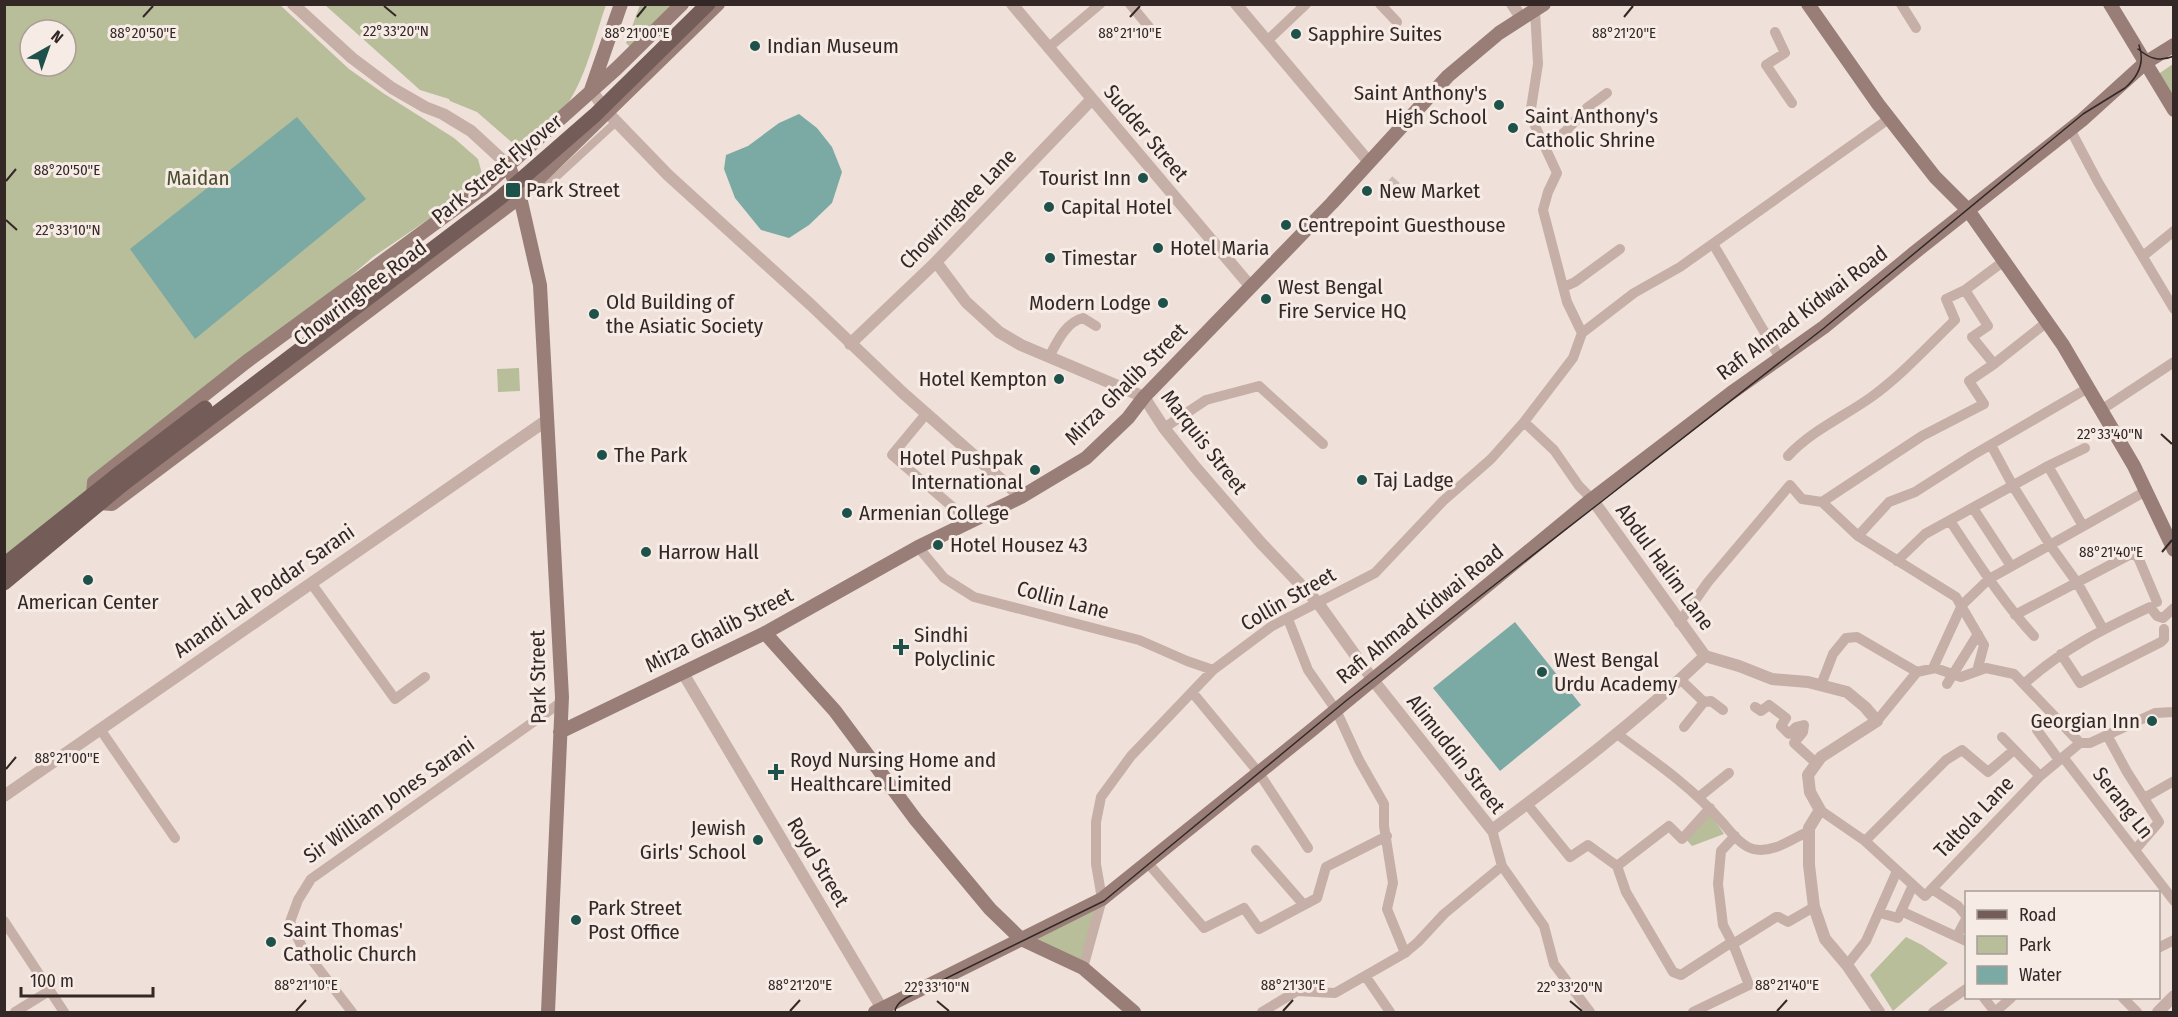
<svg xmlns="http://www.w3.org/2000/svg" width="2178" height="1017" font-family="'Fira Sans Condensed',sans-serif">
<rect width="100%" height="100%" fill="#efe1d9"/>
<path fill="#b8bd9a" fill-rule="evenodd" d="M4 5H280L349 69 383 93 454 138 478 159 482 174 470 191 373 257 204 402 4 563ZM30 30H66V66H30Z
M325 5H606C591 47 581 105 540 133 533 138 523 141 515 145L477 112 450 101 449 99 420 90Z
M640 5H676L630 47 626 43Z
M2173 64V103L2157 75Z
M519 368 520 391 498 392 497 369Z
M1709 812 1724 834 1692 846 1684 837Z
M1097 906 1080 961 1028 939Z
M1906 937 1922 945 1948 963 1893 1011 1870 975Z"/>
<path fill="#7aaaa3" d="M799 114 817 128 832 147 842 172 832 203 809 225 789 238 761 230 735 198 724 169 726 155 748 146 779 123Z
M297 117 366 199 195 339 130 249Z
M1515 622 1581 705 1500 771 1433 688Z"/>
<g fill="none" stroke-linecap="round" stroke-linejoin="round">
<path stroke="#c9bcb5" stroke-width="10" stroke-dasharray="10 5" stroke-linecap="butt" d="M1389 180 1408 197"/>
<path stroke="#c6afa6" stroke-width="8" d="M542 190 616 122"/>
<path stroke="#c6afa6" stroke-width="10" d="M1130 4 1149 27
M1380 4 1397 22
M1901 4 1916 28
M1535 11 1538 64 1530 115 1557 173 1548 192 1543 210 1567 302 1582 333
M1775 32 1785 53 1766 65 1792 103
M1267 41 1306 4
M1048 48 1100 4
M2070 129 2098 182 2174 309
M1546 147 1566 131 1588 107 1607 93
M1713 244C1736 282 1757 321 1780 358
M2143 256 2174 231
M1564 287 1575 282 1620 249
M1582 333 1634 293 1680 267 1890 118
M1049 357C1057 342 1066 322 1083 318L1096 326
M1994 364 2047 322
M2101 410 2174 362
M926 414 892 455 970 522
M1524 422 1554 450 1579 486 1592 499
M1164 428 1206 400 1259 386 1323 444
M1991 445 2013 486 2050 545 2078 584 2103 629
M1788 456C1811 431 1843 417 1870 398 1901 376 1928 346 1955 320L1946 299 1965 290 2004 261
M2048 466 2083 526
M1822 502 1922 436 1984 404 1969 381 1994 364 1972 337 1988 326 1965 290
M1973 508 2011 566
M1950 521C1977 561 2002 601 2034 636
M1858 536 1889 502 1915 492 1973 455 2088 388
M918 547 944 578 974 597 1139 640 1187 661 1213 670
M1897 561 1925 534 2048 466 2085 448
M311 583 395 699 425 677
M2015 615 2131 554 2138 557 2157 602
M1288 619 1308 670 1336 710 1359 760 1384 804V826L1393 883 1387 909 1405 953
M1679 623 1708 582 1790 485 1802 499 1822 502 1858 536 1956 597 1984 645 1977 671
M2061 654 2080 683 2161 642 2164 639V629
M1933 668 1962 605 1989 579 2146 491
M1681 680 1704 702 1684 727
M1947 684 1978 634
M2024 684C2061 650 2105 628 2150 607L2157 616 2163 618 2174 608
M1821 685 1833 654 1846 638 1857 637 1917 672
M1192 692 1259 773 1308 848
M1704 702 1711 701 1723 710
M1755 707 1761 711 1769 705 1786 718 1781 726 1789 734 1796 727 1804 725 1803 732 1794 743 1816 763
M1877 721 1917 672 1935 668 1961 677 1986 668 2014 674 2080 743
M100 729 175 838
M2037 730 2059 760
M1617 734C1654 761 1692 787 1722 822 1730 831 1741 846 1753 849 1772 854 1792 839 1809 831
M2107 735 2127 772 2159 822 2135 850
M2002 737 2040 776
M2063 757 2174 901
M1699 797 1729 773
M2144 798 2174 781
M1527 804 1570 857 1588 845 1617 866 1626 892 1673 972 1681 975 1732 942
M1820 810 1865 841 1925 896 2039 777 2080 743H2090L2155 713 2174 712
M1492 830 1502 866 1544 926 1554 964 1590 1012
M1865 841 1946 760 1962 750 1988 772 2014 750
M1256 850 1304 905
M1147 862 1204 928 1244 908 1259 929 1317 898 1326 867 1387 836
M1617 866 1669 826 1682 839 1710 808
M1932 889 1958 906 1966 916
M1901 911 1966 941
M1880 913 1898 918 1913 885
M4 921 64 1012
M1957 936 1966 919
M1733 944 1776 917H1779L1788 922 1814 907
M2158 948 2174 940
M1847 965 1866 941 1897 871
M1083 968 1102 899 1096 864V822L1101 797 1131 756 1213 670 1272 626 1375 573 1443 501 1491 459 1524 422 1573 358 1582 333
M1366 977 1390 1012
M1984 998 1995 1012
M2123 998 2137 1012
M15 1012 49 991
M352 1012 302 947 290 922 298 900 311 879 560 703
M1262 1012 1297 991 1335 993 1405 953 1418 942 1444 914 1502 866
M1693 1012 1749 985 1733 944 1723 925 1718 884 1721 851 1735 836
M1933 1012 1966 989
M1995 1012 2011 998"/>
<path stroke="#c6afa6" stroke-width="12" d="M293 4 352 58 392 88 425 107 443 114 471 131 509 166
M1012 4 1251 287
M1236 4 1369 162
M1512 4 1522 19
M591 90 608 113 668 175 811 305 903 393 1021 497
M936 262 966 302 999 332 1021 345 1144 397 1164 428 1196 468 1261 543 1318 603 1373 680 1492 830C1566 775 1638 720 1705 656
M850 344 936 262 1092 99
M1592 499 1705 656 1739 666 1772 679 1808 682 1847 692 1865 707 1877 721 1821 757 1808 775 1810 792 1820 810 1809 828V865L1814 907 1825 939 1847 965 1879 1012
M683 673 884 1012
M4 796 547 420
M2158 1012 2174 996"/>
<path stroke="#997e78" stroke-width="14" d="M1808 4 1878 104 1935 177 1968 210 2063 345 2134 466 2174 550
M2110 4 2174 110
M591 90 621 4
M509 166 520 197 540 285 562 697 548 1012
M93 494 94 482 246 362 483 188 616 69 682 4
M99 503 112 504 520 197 718 4
M765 633 835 711 916 820 990 909 1021 939 1083 968 1134 1012
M560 732 765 633 918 547 1021 497 1086 458 1128 418 1144 397 1332 203 1448 76 1499 33 1544 4
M875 1012 1102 899 1313 729 1592 499 1731 393 1824 327 1914 253 2082 120 2145 63 2174 45"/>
<path stroke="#745c58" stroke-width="15" d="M4 565 117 475
M4 583 123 484"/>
<path stroke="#332826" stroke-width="1.5" d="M2138 49C2150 59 2160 62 2174 56
M895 1012C895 1005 901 1001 906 998L1104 901 1347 700 1824 328 2083 114 2125 88C2139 76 2145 62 2139 45"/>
<path stroke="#745c58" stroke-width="15" d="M117 475 205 408
M123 484 501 197 595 115 708 4"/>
</g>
<path fill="none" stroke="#332826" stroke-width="2" d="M384 6 396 16M143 17 153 6M637 17 646 6M1130 17 1140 6M1624 17 1633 6M6 181 16 169M6 220 17 230M2161 434 2172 444M2162 552 2172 540M6 769 16 757M937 1001 949 1011M1570 1001 1582 1011M296 1011 306 1000M790 1011 800 1000M1283 1011 1293 1000M1777 1011 1787 1000"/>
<g fill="#1f514b" stroke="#f7ebe5" stroke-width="2">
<circle cx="1296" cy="34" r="6"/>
<circle cx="755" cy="46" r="6"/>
<circle cx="1499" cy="105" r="6"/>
<circle cx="1513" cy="128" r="6"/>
<circle cx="1143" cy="178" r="6"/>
<rect x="505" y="182" width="16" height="16" rx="3"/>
<circle cx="1367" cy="191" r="6"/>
<circle cx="1049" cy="207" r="6"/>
<circle cx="1286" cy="225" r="6"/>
<circle cx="1158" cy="248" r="6"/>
<circle cx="1050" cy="258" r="6"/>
<circle cx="1266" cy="299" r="6"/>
<circle cx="1163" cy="303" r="6"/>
<circle cx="594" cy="314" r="6"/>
<circle cx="1059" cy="379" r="6"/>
<circle cx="602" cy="455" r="6"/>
<circle cx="1035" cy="470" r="6"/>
<circle cx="1362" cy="480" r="6"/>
<circle cx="847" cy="513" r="6"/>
<circle cx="938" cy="545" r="6"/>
<circle cx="646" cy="552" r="6"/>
<circle cx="88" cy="580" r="6"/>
<path d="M898 638h6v6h6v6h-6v6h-6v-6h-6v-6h6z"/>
<circle cx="1542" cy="672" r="6"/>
<circle cx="2152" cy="721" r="6"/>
<path d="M773 763h6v6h6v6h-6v6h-6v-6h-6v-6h6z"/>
<circle cx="758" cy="840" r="6"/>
<circle cx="576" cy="920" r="6"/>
<circle cx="271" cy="942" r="6"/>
</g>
<g text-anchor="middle" stroke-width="6" stroke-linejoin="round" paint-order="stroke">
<g font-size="21" fill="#332826" stroke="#f7ebe5" text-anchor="start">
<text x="1308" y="41">Sapphire Suites</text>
<text x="767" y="53">Indian Museum</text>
<text x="1487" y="100" text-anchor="end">Saint Anthony's<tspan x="1487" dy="24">High School</tspan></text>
<text x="1525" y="123">Saint Anthony's<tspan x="1525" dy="24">Catholic Shrine</tspan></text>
<text x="1131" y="185" text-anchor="end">Tourist Inn</text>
<text x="526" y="197">Park Street</text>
<text x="1379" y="198">New Market</text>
<text x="1061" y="214">Capital Hotel</text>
<text x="1298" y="232">Centrepoint Guesthouse</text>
<text x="1170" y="255">Hotel Maria</text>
<text x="1062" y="265">Timestar</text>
<text x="1278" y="294">West Bengal<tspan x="1278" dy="24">Fire Service HQ</tspan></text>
<text x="606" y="309">Old Building of<tspan x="606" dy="24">the Asiatic Society</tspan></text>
<text x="1151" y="310" text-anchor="end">Modern Lodge</text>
<text x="1047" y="386" text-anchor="end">Hotel Kempton</text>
<text x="614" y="462">The Park</text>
<text x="1023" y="465" text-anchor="end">Hotel Pushpak<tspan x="1023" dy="24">International</tspan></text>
<text x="1374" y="487">Taj Ladge</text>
<text x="859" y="520">Armenian College</text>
<text x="950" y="552">Hotel Housez 43</text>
<text x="658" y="559">Harrow Hall</text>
<text x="88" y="609" text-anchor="middle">American Center</text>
<text x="914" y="642">Sindhi<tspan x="914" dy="24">Polyclinic</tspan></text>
<text x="1554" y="667">West Bengal<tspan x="1554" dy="24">Urdu Academy</tspan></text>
<text x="2140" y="728" text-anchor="end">Georgian Inn</text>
<text x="790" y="767">Royd Nursing Home and<tspan x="790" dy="24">Healthcare Limited</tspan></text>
<text x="746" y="835" text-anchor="end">Jewish<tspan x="746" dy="24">Girls' School</tspan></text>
<text x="588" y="915">Park Street<tspan x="588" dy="24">Post Office</tspan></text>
<text x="283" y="937">Saint Thomas'<tspan x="283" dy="24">Catholic Church</tspan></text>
</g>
<g font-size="21" fill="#332826" stroke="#f7ebe5">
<text transform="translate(1146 133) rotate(50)" y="7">Sudder Street</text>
<text transform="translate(497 169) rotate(-39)" y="7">Park Street Flyover</text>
<text transform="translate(958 209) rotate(-46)" y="7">Chowringhee Lane</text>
<text transform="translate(360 293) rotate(-37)" y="7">Chowringhee Road</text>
<text transform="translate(1802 313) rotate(-37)" y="7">Rafi Ahmad Kidwai Road</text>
<text transform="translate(1126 384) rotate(-45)" y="7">Mirza Ghalib Street</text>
<text transform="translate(1204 442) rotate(52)" y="7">Marquis Street</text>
<text transform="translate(1665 567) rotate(54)" y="7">Abdul Halim Lane</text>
<text transform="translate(264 591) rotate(-35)" y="7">Anandi Lal Poddar Sarani</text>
<text transform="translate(1288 599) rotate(-30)" y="7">Collin Street</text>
<text transform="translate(1063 600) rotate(15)" y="7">Collin Lane</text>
<text transform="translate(1420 614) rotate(-39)" y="7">Rafi Ahmad Kidwai Road</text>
<text transform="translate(719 630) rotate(-27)" y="7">Mirza Ghalib Street</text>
<text transform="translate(538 677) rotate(-91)" y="7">Park Street</text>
<text transform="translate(1456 754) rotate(52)" y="7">Alimuddin Street</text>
<text transform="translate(389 800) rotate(-35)" y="7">Sir William Jones Sarani</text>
<text transform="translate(2123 803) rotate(52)" y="7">Serang Ln</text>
<text transform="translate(1974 817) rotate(-46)" y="7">Taltola Lane</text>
<text transform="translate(818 862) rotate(59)" y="7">Royd Street</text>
</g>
<g font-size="21" fill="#494f2c" stroke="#f7ebe5">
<text x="198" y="185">Maidan</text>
</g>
</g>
<g font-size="15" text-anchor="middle" fill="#332826" stroke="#f7ebe5" stroke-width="6" stroke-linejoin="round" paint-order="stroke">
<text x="396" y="36">22°33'20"N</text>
<text x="143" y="38">88°20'50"E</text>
<text x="637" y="38">88°21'00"E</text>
<text x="1130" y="38">88°21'10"E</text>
<text x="1624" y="38">88°21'20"E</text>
<text x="67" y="175">88°20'50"E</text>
<text x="68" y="235">22°33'10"N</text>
<text x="2110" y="439">22°33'40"N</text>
<text x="2111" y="557">88°21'40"E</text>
<text x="67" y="763">88°21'00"E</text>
<text x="306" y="990">88°21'10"E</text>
<text x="800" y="990">88°21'20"E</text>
<text x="1293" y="990">88°21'30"E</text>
<text x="1787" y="990">88°21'40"E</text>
<text x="937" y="992">22°33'10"N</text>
<text x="1570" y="992">22°33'20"N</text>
</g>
<rect width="2178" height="1017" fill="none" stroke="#332826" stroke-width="12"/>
<rect x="1965" y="891" width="195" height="108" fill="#f7ebe5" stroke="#a99d99" stroke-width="1.5"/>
<rect x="1977" y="910" width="30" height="9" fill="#745c58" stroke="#a99d99" stroke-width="1.5"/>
<text x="2019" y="921" font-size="18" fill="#332826">Road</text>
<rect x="1977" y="936" width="30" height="18" fill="#b8bd9a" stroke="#a99d99" stroke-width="1.5"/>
<text x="2019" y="951" font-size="18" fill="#332826">Park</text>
<rect x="1977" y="966" width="30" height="18" fill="#7aaaa3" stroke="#a99d99" stroke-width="1.5"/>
<text x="2019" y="981" font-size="18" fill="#332826">Water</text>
<g transform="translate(48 48) rotate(40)"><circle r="28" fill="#f7ebe5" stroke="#a99d99" stroke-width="1.5"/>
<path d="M0-4.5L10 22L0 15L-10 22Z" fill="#1f514b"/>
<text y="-9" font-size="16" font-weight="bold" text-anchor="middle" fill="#332826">N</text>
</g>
<path d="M21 987v9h132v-9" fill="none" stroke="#332826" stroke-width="3"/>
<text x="30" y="987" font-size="18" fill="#332826" stroke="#f7ebe5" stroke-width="4.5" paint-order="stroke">100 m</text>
</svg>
